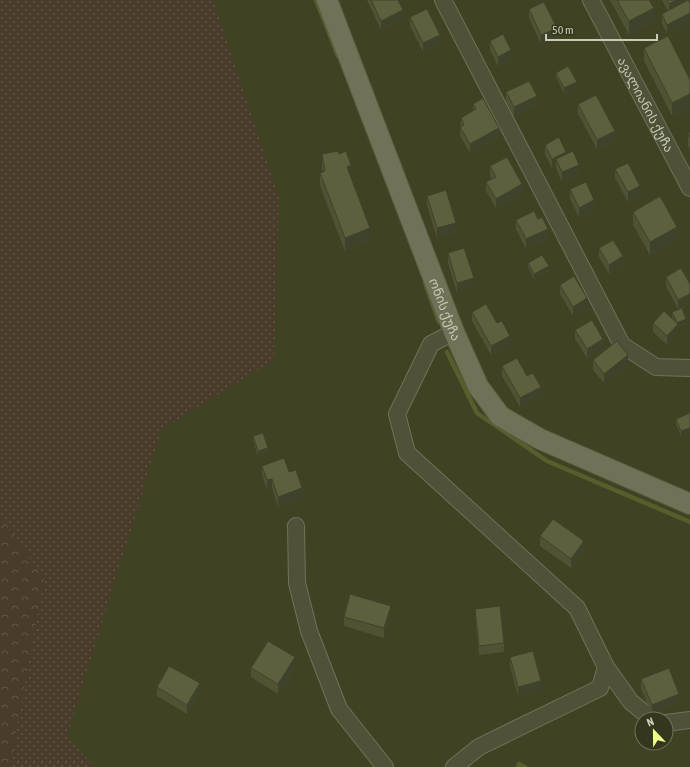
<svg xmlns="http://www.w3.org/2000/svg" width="690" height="767" font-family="'Asap Condensed','Noto Sans Georgian',sans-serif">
<defs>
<pattern id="grass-dots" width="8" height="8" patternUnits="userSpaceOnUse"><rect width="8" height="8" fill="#493c2b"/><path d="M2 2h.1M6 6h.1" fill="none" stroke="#625748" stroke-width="1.8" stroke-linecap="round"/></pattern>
<pattern id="forest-crowns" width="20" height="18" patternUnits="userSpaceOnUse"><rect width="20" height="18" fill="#493c2b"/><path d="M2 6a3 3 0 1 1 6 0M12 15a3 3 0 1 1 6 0" fill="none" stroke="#625748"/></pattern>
</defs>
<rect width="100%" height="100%" fill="#404224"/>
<path fill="url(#grass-dots)" d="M0 0H213L279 198 274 360 162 429 67 736 94 767H10L44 578 0 516Z"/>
<path fill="url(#forest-crowns)" d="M0 516 44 578 10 767H0Z"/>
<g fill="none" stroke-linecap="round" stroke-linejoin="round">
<path stroke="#595d2c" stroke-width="4.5" d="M316 0 338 56
M425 283 439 322
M447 352 477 413 547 461 690 522
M518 767 519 764 525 767"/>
<g stroke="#6f7259" stroke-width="18">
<g id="minor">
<path d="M443 0 622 345 656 367 690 368"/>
<path id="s1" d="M591 0 690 188"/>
<path d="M454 332 431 344 397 414 407 453 577 608 606 667 600 688 479 747 454 767"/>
<path d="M296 526 297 583 309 631 339 709 385 767"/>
<path d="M606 667 631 702 652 719"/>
<path d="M666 723 690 720"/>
</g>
</g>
<g stroke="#5b5e45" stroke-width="22">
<g id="major">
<path id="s2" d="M327 0 454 332 478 386 500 416 540 439 690 504"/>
</g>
</g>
<use href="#minor" stroke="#4f5239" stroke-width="16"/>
<use href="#major" stroke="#6f7256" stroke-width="20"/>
</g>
<path fill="#4f5334" d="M367 0H398L403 19 381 30Z
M610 0H649L654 21 629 35Z
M662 0H690L667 34 662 23V14L668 11Z
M529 9 557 37 541 44 529 18Z
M410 17 440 44 423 52 410 26Z
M490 41 511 59 498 66 490 50Z
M644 48 690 80V108L672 116 644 61Z
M556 73 577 87 564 93 556 77Z
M506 92 537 105 514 117 506 101Z
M473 104 499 137 470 153 460 136 461 118 473 111Z
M578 104 615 140 597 149 578 114Z
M690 132V150L688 146V133Z
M545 145 566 155 579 174 562 182 556 168V166L552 168 545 154Z
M322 154H339L351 179 370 241 345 251 320 186V173L323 172 322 168Z
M490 166 522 194 496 208 486 191V182L492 179 490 176Z
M615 169 640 195 628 202 615 178Z
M570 189 594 209 579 217 570 199Z
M427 196 456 232 437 238 427 205Z
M633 212 677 240 650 255 633 225Z
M516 220 548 238 526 249 516 229Z
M599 248 623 265 609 274 599 257Z
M448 253 474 287 457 293 448 263Z
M528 263 549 271 534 279 528 267Z
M666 277 690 284V303L682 308 686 323 678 327V334L667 345 653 332V323L673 320 672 316V312L678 309 666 286Z
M560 285 587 307 573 316 560 294Z
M472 312 497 323 510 345 491 355 472 321Z
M575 330 603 349 587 358 575 339Z
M593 360 628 364 604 383 593 370Z
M502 366 527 376 541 396 520 407 502 376Z
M690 413 681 436 676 424V419Z
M253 436 268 453 258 456 253 440Z
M262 466 289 472 302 498 278 507 272 488 267 490 262 475Z
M540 536 584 550 571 568 540 546Z
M475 609 504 643V652L479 655 475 618Z
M391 615 384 638 344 626V617Z
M510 657 541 690 518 696 510 666Z
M295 667 278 694 251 677V668Z
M641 679 679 703 652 714 641 689Z
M157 687 200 692 187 714 157 696Z"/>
<path fill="#40432b" d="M676 0H690V1L669 13V4Z
M654 8V21L629 35V21Z
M403 10V19L381 30V21Z
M690 13V22L667 34V25Z
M557 28V37L541 44V35Z
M440 35V44L423 52V43Z
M511 50V59L498 66V57Z
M577 82V87L564 93V88Z
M690 94V108L672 116V103Z
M537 96V105L514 117V107Z
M499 128V137L470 153V144Z
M615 131V140L597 149V140Z
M566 152V161L556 159V166L552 168V159Z
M351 165V179L347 167Z
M579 165V174L562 182V172Z
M522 184V194L496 208V199Z
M640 186V195L628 202V192Z
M594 200V209L579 217V208Z
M456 223V232L437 238V228Z
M677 227V240L650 255V242Z
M370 228V241L345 251V238Z
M548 229V238L526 249V239Z
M623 256V265L609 274V265Z
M549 266V271L534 279V274Z
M474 278V287L457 293V283Z
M690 294V303L678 310V300Z
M587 298V307L573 316V307Z
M686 319V323L678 327V334L667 345V336L677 323Z
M510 336V345L491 355V346Z
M603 339V349L587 358V349Z
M628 355V364L604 383V374Z
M541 387V396L520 407V398Z
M690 428V432L681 436V431Z
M268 448V453L258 456V451Z
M272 479V488L267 490V480Z
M302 488V498L278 507V497Z
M584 541V550L571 568V559Z
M391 606V615L384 638V628Z
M295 657V667L278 694V684Z
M541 681V690L518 696V687Z
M200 683V692L187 714V705Z
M679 694V703L652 714V705Z"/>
<path fill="#5c603d" stroke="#40432b" d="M371 0H398L403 10 381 21Z
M617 0H649L654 8 629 21Z
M667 0H676L669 4Z
M688 0 690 3V13L667 25 662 14Z
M544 2 557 28 541 35 529 9Z
M427 9 440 35 423 43 410 17Z
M503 34 511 50 498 57 490 41Z
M668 36 690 80V94L672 103 644 48Z
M568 66 577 82 564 88 556 73Z
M529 81 537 96 514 107 506 92Z
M596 95 615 131 597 140 578 104Z
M483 98 499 128 470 144 460 127 464 125 461 118 476 109 473 104Z
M690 132V137L688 133Z
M559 137 566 152 552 159 545 145Z
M338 151 339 154 346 151 351 165 347 167 370 228 345 238 320 173 325 171 322 154Z
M573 151 579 165 562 172 556 159Z
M507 157 522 184 496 199 486 182 496 177 490 166Z
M628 163 640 186 628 192 615 169Z
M586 182 594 200 579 208 570 189Z
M446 190 456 223 437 228 427 196Z
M660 196 677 227 650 242 633 212Z
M534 211 538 219 542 217 548 229 526 239 516 220Z
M613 240 623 256 609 265 599 248Z
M464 248 474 278 457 283 448 253Z
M542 255 549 266 534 274 528 263Z
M681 268 690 284V294L678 300 666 277Z
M574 276 587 298 573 307 560 285Z
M486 304 497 323 502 321 510 336 491 346 472 312Z
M682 308 686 319 677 323 672 312Z
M664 311 678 324 667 336 653 323Z
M592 320 603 339 587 349 575 330Z
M617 341 628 355 604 374 593 360Z
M517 358 527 376 533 373 541 387 520 398 502 366Z
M690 413V428L681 431 676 419Z
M263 433 268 448 258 451 253 436Z
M284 458 289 472 296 470 302 488 278 497 272 479 267 480 262 466Z
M553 519 584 541 571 559 540 536Z
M350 594 391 606 384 628 344 617Z
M500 606 504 643 479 646 475 609Z
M268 641 295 657 278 684 251 668Z
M533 651 541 681 518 687 510 657Z
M169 666 200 683 187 705 157 687Z
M669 668 679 694 652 705 641 679Z"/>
<g text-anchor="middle" stroke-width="3" stroke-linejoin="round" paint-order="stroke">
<g font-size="13" fill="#c9ccb5" stroke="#34371d">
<text dy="5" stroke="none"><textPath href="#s1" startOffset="118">ავალიანის ქუჩა</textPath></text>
<text dy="5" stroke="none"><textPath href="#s2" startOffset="331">ონის ქუჩა</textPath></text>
</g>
</g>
<g transform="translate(654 731) rotate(338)"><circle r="19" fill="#34371d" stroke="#70735a"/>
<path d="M0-3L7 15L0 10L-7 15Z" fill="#efff88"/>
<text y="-6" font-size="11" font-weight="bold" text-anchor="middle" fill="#c9ccb5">N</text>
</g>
<path d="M546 34v6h111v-6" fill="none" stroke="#c9ccb5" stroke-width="2"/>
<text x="552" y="34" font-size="12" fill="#c9ccb5" stroke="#34371d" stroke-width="3" paint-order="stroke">50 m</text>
</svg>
